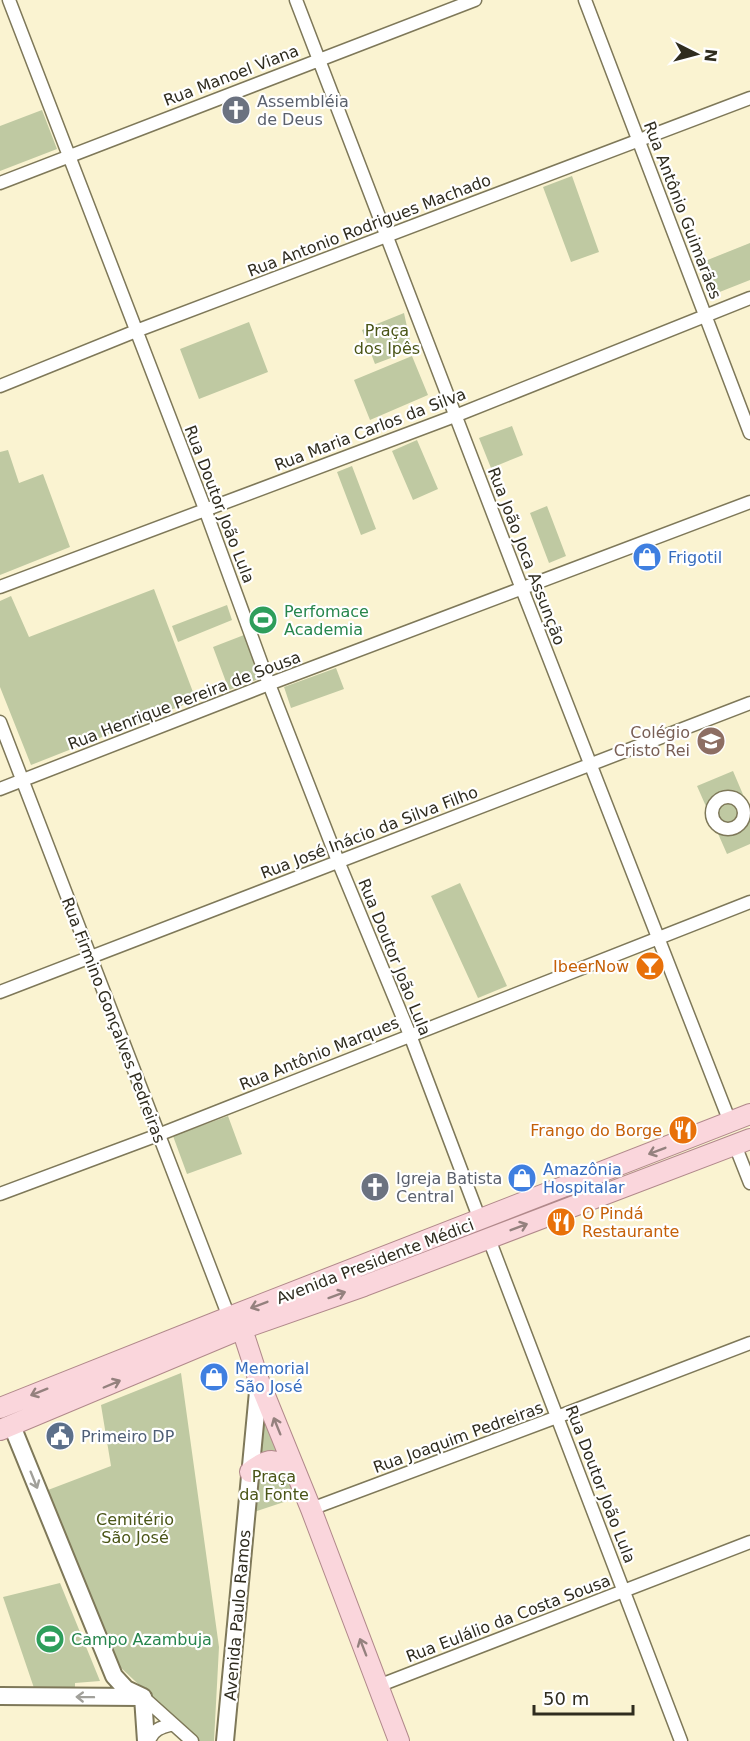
<svg xmlns="http://www.w3.org/2000/svg" width="750" height="1741" font-family="'DejaVu Sans',sans-serif">
<rect width="100%" height="100%" fill="#faf3d1"/>
<path fill="#bfc9a2" d="M42 110 57 149 0 171V126Z
M572 176 599 252 571 262 543 187Z
M750 243V280L712 295 700 263Z
M404 313 412 350 375 364 362 330Z
M249 322 268 372 199 399 180 349Z
M412 356 428 395 370 420 354 380Z
M512 426 523 455 491 468 479 438Z
M417 440 438 489 413 500 392 451Z
M8 450 19 483 43 474 70 547 0 575V452Z
M352 466 376 529 361 535 337 472Z
M547 506 566 556 549 563 530 513Z
M154 589 196 700 31 765 0 687V601L11 596 29 637Z
M227 605 232 620 178 642 172 626Z
M244 635 261 678 229 690 213 647Z
M336 668 344 689 291 708 284 687Z
M733 771 750 811V844L727 854 697 786Z
M460 883 507 986 478 998 431 896Z
M228 1116 242 1154 187 1174 173 1136Z
M181 1373 219 1647 214 1741H199L119 1666 48 1490 111 1466 101 1405Z
M264 1404 299 1497 251 1513Z
M60 1583 100 1681 75 1683V1688H34L3 1597Z"/>
<g fill="none" stroke-linecap="round" stroke-linejoin="round">
<g stroke="#7e7859" stroke-width="15">
<path id="street" d="M9 0 205 509 269 684 338 861 410 1035 480 1220
M296 0 522 589 730 1122
M585 0 750 433
M0 183 475 0
M0 386 136 331 750 98
M0 587 455 416 750 298
M0 722 229 1317
M0 789 269 684 750 502
M712 813a16 16 0 1 1 32 0a16 16 0 1 1-32 0Z
M0 992 750 703
M735 1145 750 1183
M0 1194 158 1135 750 902
M489 1239 681 1741
M311 1509 557 1417 750 1343
M378 1686 750 1542
M143 1697 192 1741
M149 1741C153 1729 162 1727 173 1724"/>
</g>
<g stroke="#7e7859" stroke-width="20">
<path id="secondary" d="M12 1426 114 1676 126 1689 143 1697
M0 1696 140 1697
M143 1697 146 1741
M225 1741 259 1381"/>
</g>
<g stroke="#b1898b" stroke-width="22">
<path id="primary" d="M242 1329 259 1381 311 1509 399 1741
M0 1408 229 1317 750 1114
M0 1430 236 1331 364 1286 750 1139
M250 1472C269 1456 276 1459 296 1472"/>
</g>
<use href="#street" stroke="#fff" stroke-width="12"/>
<use href="#secondary" stroke="#fff" stroke-width="16"/>
<use href="#primary" stroke="#fad6dc" stroke-width="20"/>
</g>
<defs><path id="oneway-shaft" d="M-6 0H5M1.5-3L5.5 0L1.5 3" fill="none" stroke-width="1.6" stroke-linecap="round" stroke-linejoin="round" transform="scale(1.5)"/></defs>
<g stroke="#94817e">
<use href="#oneway-shaft" transform="translate(657 1151) rotate(159)"/>
<use href="#oneway-shaft" transform="translate(519 1227) rotate(-21)"/>
<use href="#oneway-shaft" transform="translate(337 1295) rotate(-20)"/>
<use href="#oneway-shaft" transform="translate(259 1305) rotate(159)"/>
<use href="#oneway-shaft" transform="translate(112 1384) rotate(-23)"/>
<use href="#oneway-shaft" transform="translate(39 1392) rotate(158)"/>
<use href="#oneway-shaft" transform="translate(277 1426) rotate(-112)"/>
<use href="#oneway-shaft" transform="translate(363 1647) rotate(-111)"/>
</g>
<g stroke="#a1a09a">
<use href="#oneway-shaft" transform="translate(34 1480) rotate(68)"/>
<use href="#oneway-shaft" transform="translate(85 1697) rotate(-179)"/>
</g>
<defs>
<g id="church-disc" transform="scale(1.5)"><circle r="9.5" fill="#6b7280" stroke="#fff"/><path d="M-1.2-6h2.4v3.5h3.3v2.4h-3.3V6h-2.4V-.1h-3.3v-2.4h3.3Z" fill="#fff"/></g>
<g id="shop-disc" transform="scale(1.5)"><circle r="9.5" fill="#3f7fe0" stroke="#fff"/><path d="M-5-2.5h2.3a2.7 3.5 0 0 1 5.4 0H5L5.5 6h-11ZM-1.5-2.5h3a1.5 2.3 0 0 0-3 0Z" fill="#fff"/></g>
<g id="stadium-disc" transform="scale(1.5)"><circle r="9.5" fill="#2e9e5b" stroke="#fff"/><path d="M0-5a6.5 5 0 1 0 0 10a6.5 5 0 1 0 0-10ZM-3.5-1.8h7v3.6h-7Z" fill="#fff"/></g>
<g id="school-disc" transform="scale(1.5)"><circle r="9.5" fill="#8d6e63" stroke="#fff"/><path d="M0-5L7-2L0 1L-7-2ZM-4 1L0 2.5L4 1V4Q0 6-4 4Z" fill="#fff"/></g>
<g id="bar-disc" transform="scale(1.5)"><circle r="9.5" fill="#e8710a" stroke="#fff"/><path d="M-6-5H6L.8 .8V4.5H3.5V6h-7V4.5H-.8V.8Z" fill="#fff"/></g>
<g id="restaurant-disc" transform="scale(1.5)"><circle r="9.5" fill="#e8710a" stroke="#fff"/><path d="M-5-6h1v4h1v-4h1v4h1v-4h1v5L-1.5 .5V6h-2V.5L-5-1ZM5-6V6H3V1.5H1.5Q1.5-4 5-6Z" fill="#fff"/></g>
<g id="civic-disc" transform="scale(1.5)"><circle r="9.5" fill="#5c6f8a" stroke="#fff"/><path d="M-.6-6.5H3V-4.5H.6V-3L4-1V1h2V6H-6V1h2V-1L-.6-3ZM-1.2 2.5V6h2.4V2.5Z" fill="#fff"/></g>
</defs>
<g fill-rule="evenodd">
<use href="#church-disc" x="236" y="110"/>
<use href="#shop-disc" x="647" y="557"/>
<use href="#stadium-disc" x="263" y="620"/>
<use href="#school-disc" x="711" y="741"/>
<use href="#bar-disc" x="650" y="966"/>
<use href="#restaurant-disc" x="683" y="1130"/>
<use href="#shop-disc" x="522" y="1178"/>
<use href="#church-disc" x="375" y="1187"/>
<use href="#restaurant-disc" x="561" y="1222"/>
<use href="#shop-disc" x="214" y="1377"/>
<use href="#civic-disc" x="60" y="1436"/>
<use href="#stadium-disc" x="50" y="1639"/>
</g>
<g text-anchor="middle" stroke-width="4.5" stroke-linejoin="round" paint-order="stroke">
<g font-size="16" fill="#2f2c1f" stroke="#fff">
<text transform="translate(231 75) rotate(-21)" y="6">Rua Manoel Viana</text>
<text transform="translate(683 210) rotate(69)" y="6">Rua Antônio Guimarães</text>
<text transform="translate(369 225) rotate(-21)" y="6">Rua Antonio Rodrigues Machado</text>
<text transform="translate(370 429) rotate(-21)" y="6">Rua Maria Carlos da Silva</text>
<text transform="translate(220 504) rotate(69)" y="6">Rua Doutor João Lula</text>
<text transform="translate(527 556) rotate(69)" y="6">Rua João Joca Assunção</text>
<text transform="translate(184 700) rotate(-21)" y="6">Rua Henrique Pereira de Sousa</text>
<text transform="translate(369 832) rotate(-21)" y="6">Rua José Inácio da Silva Filho</text>
<text transform="translate(395 957) rotate(68)" y="6">Rua Doutor João Lula</text>
<text transform="translate(114 1020) rotate(69)" y="6">Rua Firmino Gonçalves Pedreiras</text>
<text transform="translate(319 1053) rotate(-22)" y="6">Rua Antônio Marques</text>
<text transform="translate(375 1261) rotate(-21)" y="6">Avenida Presidente Médici</text>
<text transform="translate(458 1437) rotate(-20)" y="6">Rua Joaquim Pedreiras</text>
<text transform="translate(601 1484) rotate(69)" y="6">Rua Doutor João Lula</text>
<text transform="translate(237 1615) rotate(-85)" y="6">Avenida Paulo Ramos</text>
<text transform="translate(508 1618) rotate(-21)" y="6">Rua Eulálio da Costa Sousa</text>
</g>
<g font-size="16" fill="#5b616d" stroke="#fff" text-anchor="start">
<text x="257" y="107">Assembléia<tspan x="257" dy="18">de Deus</tspan></text>
<text x="396" y="1184">Igreja Batista<tspan x="396" dy="18">Central</tspan></text>
</g>
<g font-size="16" fill="#4a5517" stroke="#fff">
<text x="387" y="336">Praça<tspan x="387" dy="18">dos Ipês</tspan></text>
<text x="274" y="1482">Praça<tspan x="274" dy="18">da Fonte</tspan></text>
<text x="135" y="1525">Cemitério<tspan x="135" dy="18">São José</tspan></text>
</g>
<g font-size="16" fill="#366cbe" stroke="#fff" text-anchor="start">
<text x="668" y="563">Frigotil</text>
<text x="543" y="1175">Amazônia<tspan x="543" dy="18">Hospitalar</tspan></text>
<text x="235" y="1374">Memorial<tspan x="235" dy="18">São José</tspan></text>
</g>
<g font-size="16" fill="#27864d" stroke="#fff" text-anchor="start">
<text x="284" y="617">Perfomace<tspan x="284" dy="18">Academia</tspan></text>
<text x="71" y="1645">Campo Azambuja</text>
</g>
<g font-size="16" fill="#785e54" stroke="#fff" text-anchor="end">
<text x="690" y="738">Colégio<tspan x="690" dy="18">Cristo Rei</tspan></text>
</g>
<g font-size="16" fill="#c56008" stroke="#fff" text-anchor="end">
<text x="629" y="972">IbeerNow</text>
<text x="662" y="1136">Frango do Borge</text>
<text x="582" y="1219" text-anchor="start">O Pindá<tspan x="582" dy="18">Restaurante</tspan></text>
</g>
<g font-size="16" fill="#4e5e75" stroke="#fff" text-anchor="start">
<text x="81" y="1442">Primeiro DP</text>
</g>
</g>
<g transform="translate(696 54) rotate(96)" stroke="#ffffff" stroke-width="4.5" paint-order="stroke">
<path d="M0-4.5L10 22L0 15L-10 22Z" fill="#2f2c1f"/>
<text y="-9" font-size="16" font-weight="bold" text-anchor="middle" fill="#2f2c1f">N</text>
</g>
<path d="M534 1705v9h99v-9" fill="none" stroke="#2f2c1f" stroke-width="3"/>
<text x="543" y="1705" font-size="18" fill="#2f2c1f" stroke="#ffffff" stroke-width="4.5" paint-order="stroke">50 m</text>
</svg>
